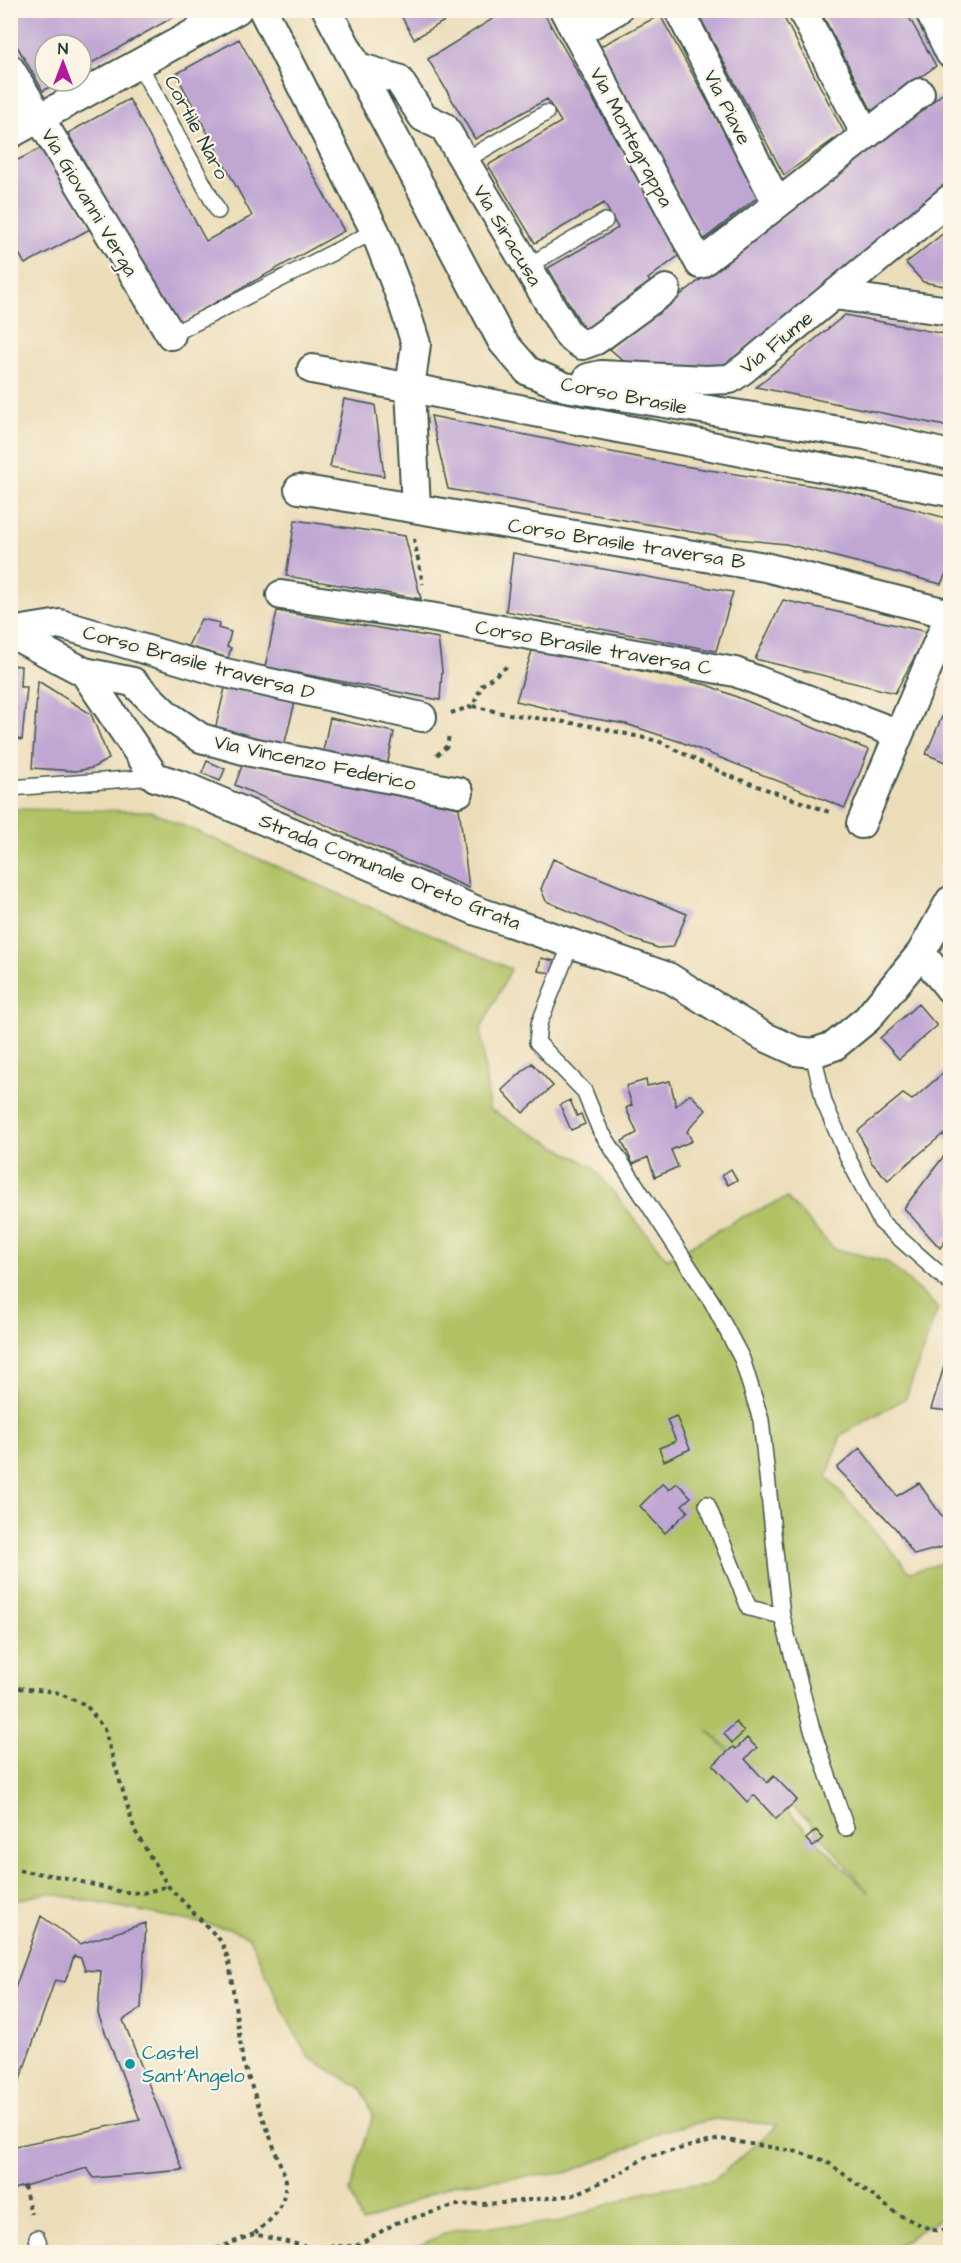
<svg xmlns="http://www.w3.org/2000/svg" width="961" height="2263" font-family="'Architects Daughter',sans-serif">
<rect width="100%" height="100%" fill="#fcf5e5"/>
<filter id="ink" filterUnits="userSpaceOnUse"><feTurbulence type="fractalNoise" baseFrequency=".0167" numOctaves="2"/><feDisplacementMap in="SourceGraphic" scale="12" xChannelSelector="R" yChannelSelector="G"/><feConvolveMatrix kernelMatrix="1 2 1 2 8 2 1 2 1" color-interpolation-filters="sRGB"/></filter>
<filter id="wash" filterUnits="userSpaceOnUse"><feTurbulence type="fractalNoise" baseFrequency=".008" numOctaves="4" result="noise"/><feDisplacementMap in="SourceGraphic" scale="24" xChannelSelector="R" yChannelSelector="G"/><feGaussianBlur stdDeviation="1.35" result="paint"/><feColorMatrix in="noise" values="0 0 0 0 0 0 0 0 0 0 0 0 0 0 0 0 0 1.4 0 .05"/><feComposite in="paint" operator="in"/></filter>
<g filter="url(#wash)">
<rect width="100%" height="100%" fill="#ecddb9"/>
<path fill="#b1c265" stroke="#68804c" stroke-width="1.5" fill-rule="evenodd" d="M11 809 150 811 511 969 481 1029 489 1109 593 1167 667 1259 742 1217 787 1198 833 1248 887 1262 938 1308 906 1398 841 1435 827 1477 910 1572 950 1561V2212L886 2252H404L456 2229 556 2223 647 2191 714 2180 778 2125 715 2119 662 2131 610 2156 565 2173 454 2184 362 2223 350 2191 373 2115 362 2089 308 2057 283 2011 249 1937 230 1929 48 1893 11 1901ZM708 1730 810 1822 869 1893 708 1731Z"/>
<g id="blocks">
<path fill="#bfa6d3" d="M10 10H186L81 69V45H45V81H60L43 91 10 34Z
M398 10H463L414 39Z
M497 10H542L681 254 648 279 650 282 586 332 548 268 618 228 604 203 535 243 488 165 561 122 547 99 475 139 428 59 499 15Z
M696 10H780L844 132 784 175Z
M820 10H905L936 66 872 111Z
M660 15 759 196 703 240 599 47Z
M239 39 344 231 177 324 68 133 129 99 206 241 252 216 176 74Z
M950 88V189L715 372 633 369 610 349Z
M47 145 92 228 25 264 10 238V164Z
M950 228V287L923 282 906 263Z
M845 315 950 335V427L756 387Z
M344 399 375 405 384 476 330 467Z
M431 416 677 465 840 490 950 519V565L941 584 786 544 726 538 448 489Z
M295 520 405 536 421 599 286 576Z
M513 553 733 592 716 651 506 611Z
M783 600 928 632 895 693 755 659Z
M277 611 438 638 442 671 440 700 265 667Z
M201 619 220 623 218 628 231 632 227 647 231 648 228 658 188 646Z
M533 648 707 685 869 750 845 808 681 742 626 724 584 717 516 701Z
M10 665 21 666 20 687H27L22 740 14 738 12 761H10Z
M38 681 91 714 109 759 92 768 76 771 32 768Z
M225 688 295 702 283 750 214 734Z
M950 698V764L926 754Z
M330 718 394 732 386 771 322 756Z
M207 761 225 769 220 781 202 773Z
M243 763 459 808 469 888 235 785Z
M553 859 687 914 673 947 658 948 635 940 546 901 541 889Z
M541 958 555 961 552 973 538 971Z
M918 1004 937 1026 899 1059 880 1038Z
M532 1063 553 1086 523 1113 502 1090Z
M950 1067V1139L949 1141 943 1134 888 1180 872 1163 858 1131 903 1094 912 1100Z
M646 1080 647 1086 670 1081 676 1106 690 1094 706 1110 687 1131 692 1141 671 1150 678 1167 655 1177 648 1157 633 1164 622 1141 637 1133 626 1108 632 1105 626 1086Z
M570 1100 577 1116 581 1114 585 1124 571 1130 560 1105Z
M944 1156 950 1164V1234L940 1248 904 1208Z
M731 1169 737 1180 728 1185 722 1175Z
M947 1357 950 1358V1411L931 1409Z
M676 1416 690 1449 664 1461 659 1448 676 1441 667 1420Z
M860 1448 897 1496 919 1483 943 1518 950 1516V1545L914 1555 896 1529 837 1468Z
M663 1483 669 1490 677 1483 691 1497 682 1505 688 1511 665 1533 640 1506Z
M736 1722 744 1732 732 1743 724 1734Z
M747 1738 757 1748 745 1759 767 1783 774 1776 797 1800 776 1819 754 1795 747 1802 713 1765 733 1747 736 1749Z
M816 1830 823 1838 813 1847 806 1839Z
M41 1916 80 1944 146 1923 141 2008 123 2020 183 2170 94 2178 87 2168 10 2190V2147L140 2120 98 2014 101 1971 85 1970 81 1958 74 1956 65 1982 55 1980 10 2108V2002Z"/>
</g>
</g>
<g filter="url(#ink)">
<use href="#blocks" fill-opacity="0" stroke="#3e5548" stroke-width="1.5"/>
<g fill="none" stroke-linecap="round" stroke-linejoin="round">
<g stroke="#3e5548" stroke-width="18">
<path id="lane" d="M139 64 218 211
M464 161 546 113
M526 267 605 221
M171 335 375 231
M10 788 155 777
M571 944 539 1024 537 1042 584 1091 600 1130 712 1302 742 1359 761 1420 782 1616 811 1726 846 1828
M813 1053 824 1102 849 1160 881 1222 950 1283
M707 1504 749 1608 782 1616
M37 2238 42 2252"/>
</g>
<g stroke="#3e5548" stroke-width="32">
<path id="street" d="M263 10 375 231 403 303 416 344 410 388 416 508
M327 10 502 341 528 371 565 387 865 435 950 455
M564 10 700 264 920 93
M679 10 777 203
M802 10 866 135
M929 10 950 53
M576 33 617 10
M358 67 398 79 423 117 444 127 569 336 582 345 596 340 666 289
M10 69 171 335
M10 134 237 10
M834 295 950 311
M312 369 950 492
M588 378 601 375 706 380 730 379 744 369 950 199
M299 489 765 567 950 614
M281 595 430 617 735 672 899 734
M10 632 60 624 221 672 422 717
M10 633 84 672 155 777 183 786 477 911 668 977 763 1036 796 1051 813 1053 834 1046 867 1019 921 953 950 901
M84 672 133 682 167 715 201 738 251 752 459 792
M861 824 950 614
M921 953 950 989"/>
</g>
<path stroke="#3e5548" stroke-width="4" stroke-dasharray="4.5 4.5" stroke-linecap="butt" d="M414 539 423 584
M473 706 502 713 586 725 658 741 727 775 832 813
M451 713 473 706 482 685 505 668 508 664
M437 755 447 746 449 735
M10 1687 56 1692 86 1705 104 1729 135 1831 168 1886 221 1941 229 1961 243 2063 286 2180C284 2208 276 2216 255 2233
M10 1869 62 1877 122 1892 143 1893 168 1886
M24 2186 31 2214
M208 2252 254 2234 308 2247 356 2246 396 2223 457 2205 503 2203 574 2195 620 2173 646 2157 720 2139 794 2151 826 2161 897 2214 932 2230 950 2231"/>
<use href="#lane" stroke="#fff" stroke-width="15"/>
<use href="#street" stroke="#fff" stroke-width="28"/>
</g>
</g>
<circle fill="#0f9aa8" stroke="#fcf5e5" stroke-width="2" cx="130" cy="2064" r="6"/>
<g text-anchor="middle" stroke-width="4.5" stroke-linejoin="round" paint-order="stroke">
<g font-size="20" fill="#1f3d34" stroke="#fcf5e5">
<text transform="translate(728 107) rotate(63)" y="7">Via Piave</text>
<text transform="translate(197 127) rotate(62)" y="7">Cortile Naro</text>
<text transform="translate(632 137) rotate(62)" y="7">Via Montegrappa</text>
<text transform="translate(90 202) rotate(59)" y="7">Via Giovanni Verga</text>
<text transform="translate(508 235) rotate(59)" y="7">Via Siracusa</text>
<text transform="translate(776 342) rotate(-39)" y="7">Via Fiume</text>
<text transform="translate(624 395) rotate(11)" y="7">Corso Brasile</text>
<text transform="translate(627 543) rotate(9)" y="7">Corso Brasile traversa B</text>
<text transform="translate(594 647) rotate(10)" y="7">Corso Brasile traversa C</text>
<text transform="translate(199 662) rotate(15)" y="7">Corso Brasile traversa D</text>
<text transform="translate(315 762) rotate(12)" y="7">Via Vincenzo Federico</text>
<text transform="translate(390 871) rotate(22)" y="7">Strada Comunale Oreto Grata</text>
</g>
<g font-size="20" fill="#0d838f" stroke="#fcf5e5" text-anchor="start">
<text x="142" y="2059">Castel<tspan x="142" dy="23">Sant'Angelo</tspan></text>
</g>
</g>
<rect width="961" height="2263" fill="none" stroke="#fcf5e5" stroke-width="36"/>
<g transform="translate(63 63)"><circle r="28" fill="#fcf5e5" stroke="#a4ab9e" stroke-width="1.5"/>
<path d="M0-4.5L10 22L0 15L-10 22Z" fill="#b5179e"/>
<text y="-9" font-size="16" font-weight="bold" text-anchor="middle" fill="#1f3d34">N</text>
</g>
</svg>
